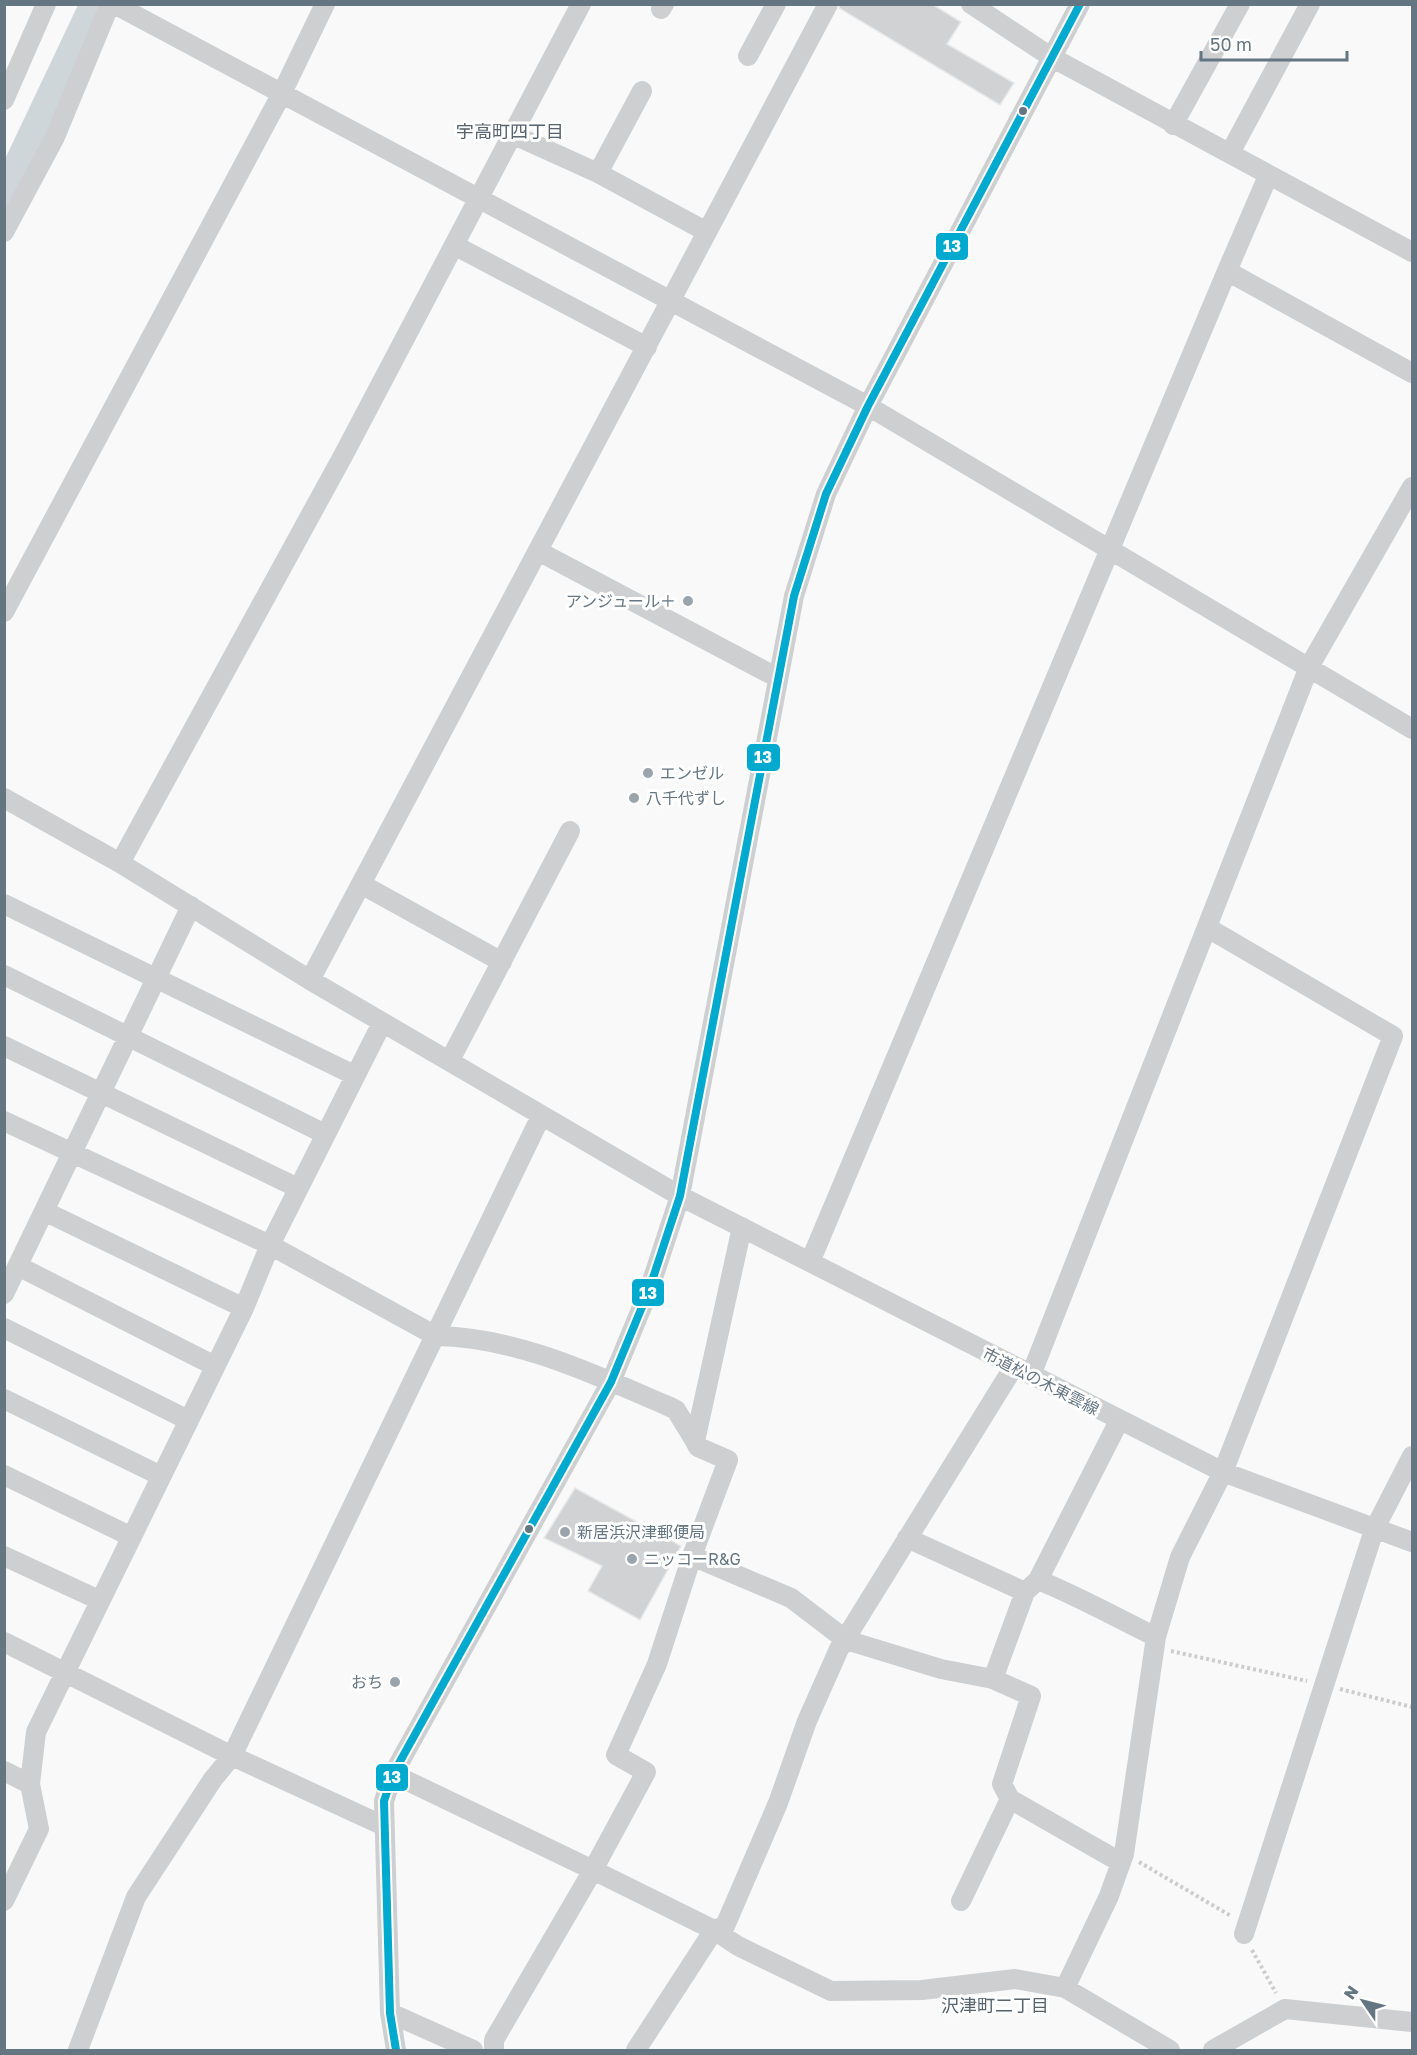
<svg xmlns="http://www.w3.org/2000/svg" width="1417" height="2055" font-family="'Golos Text','Noto Sans JP',sans-serif">
<rect width="100%" height="100%" fill="#f9f9f9"/>
<path fill="#ced6d9" d="M78 5H101L53 124 5 215V159Z"/>
<path fill="#d0d2d3" stroke="#e8e8e8" stroke-width="1.5" d="M840 4H932L961 22 947 44 1014 83 1000 105 839 8Z
M575 1488 681 1546 640 1620 588 1591 602 1566 544 1538Z"/>
<g fill="none" stroke-linecap="round" stroke-linejoin="round">
<path stroke="#cbcccd" stroke-width="4" stroke-dasharray="3 3" stroke-linecap="butt" d="M1171 1651 1307 1681
M1340 1689 1412 1707
M1139 1862 1231 1916
M1252 1950 1276 1993"/>
<path stroke="#cecfd0" stroke-width="20" d="M114 4 868 406 1412 729
M971 4 1051 57 1412 252
M661 9 664 4
M748 56 776 4
M4 100 46 4
M1173 125 1240 4
M512 134 598 173 707 232
M1230 153 1310 4
M598 173 642 91
M1268 176 1227 271 1412 373
M4 232 55 137 110 4
M454 245 647 347
M538 551 778 678
M4 612 281 95 325 4
M4 798 120 863 310 980 680 1196 1223 1472 1412 1542
M120 863 344 454 581 4
M361 884 502 962
M4 904 354 1075
M4 975 325 1134
M310 980 828 4
M4 1046 298 1188
M450 1060 570 831
M4 1121 270 1245 436 1336C517 1337 595 1375 668 1406L676 1410 695 1441
M44 1211 244 1308
M810 1262 1227 271
M18 1266 215 1366
M4 1294 191 906
M4 1328 188 1420
M1031 1375 1309 667 1412 487
M4 1399 161 1476
M4 1475 132 1537
M907 1538 1025 1592 1038 1580C1078 1596 1117 1618 1156 1637
M4 1556 99 1600
M692 1556 791 1598 846 1640 941 1669 993 1679 1025 1592
M1038 1580 1119 1421
M4 1642 232 1756 384 1826
M993 1679 1031 1696 1002 1784 1010 1799
M4 1771 30 1784
M393 1774 593 1870 714 1930 738 1946 831 1991 922 1990 1015 1979 1065 1988 1170 2050
M4 1901 39 1829 30 1784 36 1732 244 1308 270 1245 382 1023
M961 1901 1010 1799 1120 1862
M1244 1934 1374 1530 1412 1456
M1065 1988 1109 1896 1124 1854 1156 1637 1180 1557 1223 1472 1393 1036 1208 928
M390 2013 473 2050
M78 2050 136 1897 213 1779 232 1756 541 1116
M396 2050 390 2013 384 1801 393 1774 611 1382 649 1290 680 1196 794 596 826 494 868 406 1080 4
M494 2050V2040L593 1870 646 1772 616 1755 657 1664 692 1556 728 1460 698 1447 695 1441 742 1227
M636 2050 714 1930 725 1926 778 1803 807 1721 839 1649 1013 1368
M1213 2050 1285 2009 1412 2022"/>
<g stroke="#fff" stroke-width="12">
<path id="bus-1" d="M396 2050 390 2013 384 1801 393 1774 611 1382 649 1290 680 1196 794 596 826 494 868 406 1080 4"/>
</g>
<use href="#bus-1" stroke="#00a9ce" stroke-width="8"/>
</g>
<g fill="#657683" stroke="#fff" stroke-width="2">
<circle cx="1023" cy="111" r="5"/>
<circle cx="529" cy="1529" r="5"/>
</g>
<g fill="#99a4ac" stroke="#fff" stroke-width="2">
<circle cx="688" cy="601" r="6"/>
<circle cx="648" cy="773" r="6"/>
<circle cx="634" cy="798" r="6"/>
<circle cx="565" cy="1532" r="6"/>
<circle cx="632" cy="1559" r="6"/>
<circle cx="395" cy="1682" r="6"/>
</g>
<g text-anchor="middle" stroke-width="6" stroke-linejoin="round" paint-order="stroke">
<g font-size="16" fill="#657683" stroke="#fff" text-anchor="start">
<text x="676" y="607" text-anchor="end">アンジュール＋</text>
<text x="660" y="779">エンゼル</text>
<text x="646" y="804">八千代ずし</text>
<text x="577" y="1538">新居浜沢津郵便局</text>
<text x="644" y="1565">ニッコーR&amp;G</text>
<text x="383" y="1688" text-anchor="end">おち</text>
</g>
<g font-size="16" fill="#657683" stroke="#fff">
<text transform="translate(1041 1381) rotate(27)" y="6">市道松の木東雲線</text>
</g>
<g font-size="18" fill="#57646e" stroke="#fff">
<text x="510" y="138">宇高町四丁目</text>
<text x="995" y="2012">沢津町二丁目</text>
</g>
</g>
<g stroke="#fff" stroke-width="2">
<rect x="935" y="232" width="34" height="29" rx="6" fill="#00a9ce"/>
<rect x="746" y="743" width="35" height="29" rx="6" fill="#00a9ce"/>
<rect x="631" y="1278" width="34" height="29" rx="6" fill="#00a9ce"/>
<rect x="375" y="1763" width="34" height="29" rx="6" fill="#00a9ce"/>
</g>
<g font-size="16" text-anchor="middle" font-weight="bold" fill="#fff">
<text x="952" y="252">13</text>
<text x="763" y="763">13</text>
<text x="648" y="1299">13</text>
<text x="392" y="1783">13</text>
</g>
<rect width="1417" height="2055" fill="none" stroke="#657683" stroke-width="12"/>
<g transform="translate(1363 2001) rotate(305)" stroke="#ffffff" stroke-width="4.5" paint-order="stroke">
<path d="M0-4.5L10 22L0 15L-10 22Z" fill="#657683"/>
<text y="-9" font-size="16" font-weight="bold" text-anchor="middle" fill="#657683">N</text>
</g>
<path d="M1201 51v9h146v-9" fill="none" stroke="#657683" stroke-width="3"/>
<text x="1210" y="51" font-size="18" fill="#657683" stroke="#ffffff" stroke-width="4.5" paint-order="stroke">50 m</text>
</svg>
